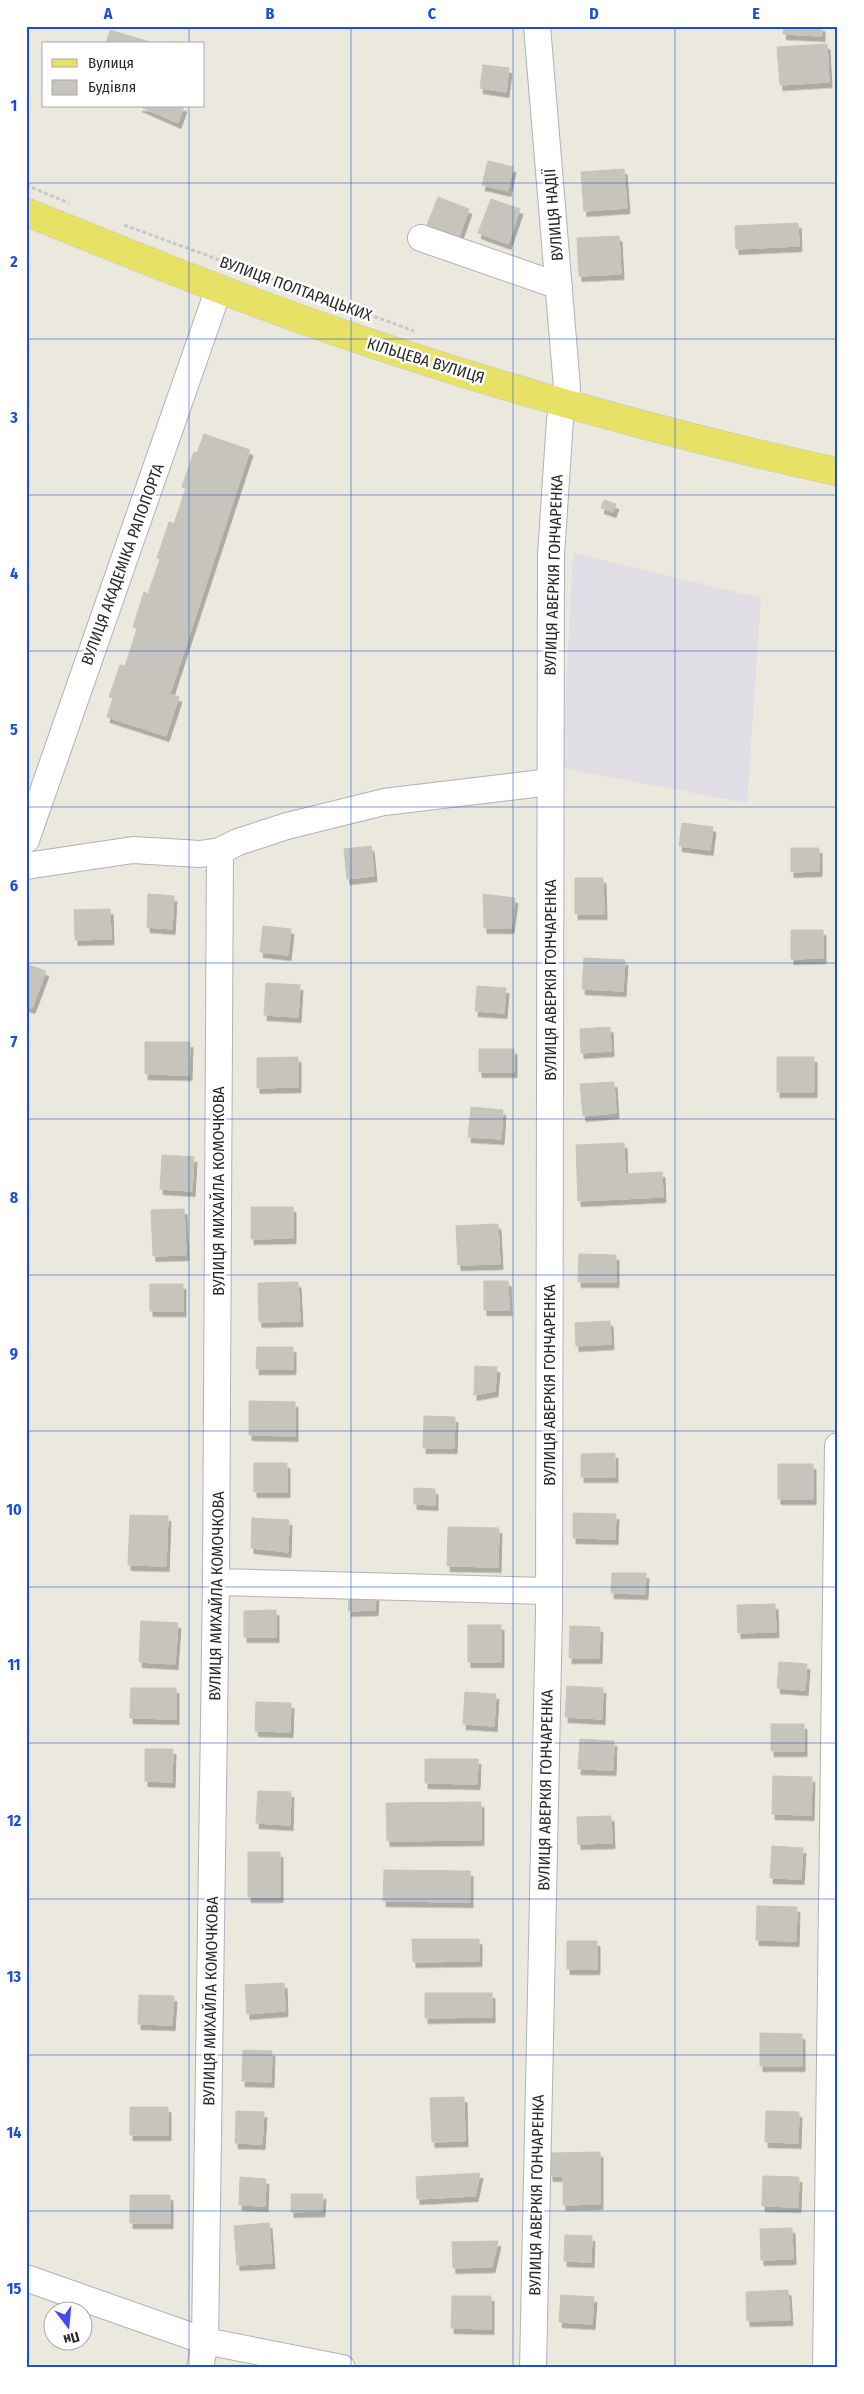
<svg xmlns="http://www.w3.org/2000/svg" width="864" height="2394" font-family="'Fira Sans Condensed',sans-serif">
<defs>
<filter id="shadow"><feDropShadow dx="3" dy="5.5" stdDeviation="0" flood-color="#0004"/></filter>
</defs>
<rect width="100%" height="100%" fill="#ebe8dd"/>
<path fill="#e1dde4" d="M573 553 761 598 747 803 562 768Z"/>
<path fill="#c7c4bd" stroke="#c7c4b7" filter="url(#shadow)" d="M784 26H822V36L783 34Z
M110 30 150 42 149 44H106Z
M827 44 829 82 780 85 777 47Z
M483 65 509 68 506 92 480 88Z
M139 106H184L178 123Z
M488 161 513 167 508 191 482 185Z
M624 169 627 208 584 211 581 172Z
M438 197 469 209 459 237 427 225Z
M491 199 520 209 508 244 478 233Z
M798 223 799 246 736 249 735 226Z
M619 236 621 274 579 276 577 238Z
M204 434 250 450 170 694 179 697 166 736 107 717 113 698 109 697 120 665 125 666 137 629 133 627 144 592 148 594 160 559 157 558 169 522 174 524 186 488 182 487 194 452 197 453Z
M604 500 616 504 613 512 601 508Z
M682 823 713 827 710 850 679 846Z
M371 846 374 876 347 879 344 849Z
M791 848H819V871L791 872Z
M575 878H603L604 914H575Z
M148 894 174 896 172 929 147 927Z
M483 894 515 898 511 928H484Z
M110 909 111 939 75 940 74 910Z
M263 926 291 929 288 955 260 952Z
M791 930H823V958L791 959Z
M584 958 625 960 623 991 582 989Z
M26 964 46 971 32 1008 26 1006Z
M266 983 300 985 298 1017 264 1015Z
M477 986 506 988 504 1013 475 1011Z
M610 1027 611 1051 581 1053 580 1029Z
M145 1042H190L189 1075 145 1074Z
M479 1049H514V1072H479Z
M298 1057V1087L257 1088V1058Z
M777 1057H814V1092H777Z
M614 1082 616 1113 583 1116 580 1084Z
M471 1107 503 1110 501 1139 468 1137Z
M624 1143 625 1174 662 1172 663 1197 578 1201 576 1145Z
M162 1155 194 1157 192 1191 160 1189Z
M251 1207H293V1238L251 1239Z
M184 1209 186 1255 153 1256 151 1210Z
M498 1224 500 1264 458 1265 456 1226Z
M579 1254 616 1255V1282H578Z
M484 1281H508L509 1310H484Z
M298 1282 300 1321 259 1322 258 1283Z
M150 1284H183V1311H150Z
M610 1321 611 1344 576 1346 575 1323Z
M257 1347H293V1369H256Z
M475 1366 497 1367 495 1391 474 1395Z
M249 1401 295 1402V1436L249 1435Z
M424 1416 455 1417 454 1448H423Z
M615 1453V1477H581V1454Z
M254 1463H287V1492H254Z
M778 1464H813V1499H778Z
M414 1488 435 1489V1505L414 1504Z
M573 1513 616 1514 615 1539 573 1538Z
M130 1515 168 1516 166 1566 128 1565Z
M252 1518 289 1520 288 1552 251 1548Z
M448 1527 499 1528 498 1567 447 1566Z
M612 1573H646L645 1594 611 1593Z
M376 1595 375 1610 348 1611 349 1596Z
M775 1604 776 1632 738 1633 737 1605Z
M276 1610V1637H244V1611Z
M141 1621 178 1623 175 1664 139 1662Z
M468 1625H501V1662H468Z
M570 1626 600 1627 599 1658H569Z
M779 1662 807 1664 805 1690 777 1688Z
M567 1686 603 1688 602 1719 565 1717Z
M131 1688H176V1719L130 1718Z
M465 1692 496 1694 494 1726 463 1724Z
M256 1702 291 1703 290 1732 255 1731Z
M771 1724H804V1751H771Z
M580 1739 614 1741 613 1770 578 1769Z
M145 1749H173L172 1782 145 1781Z
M425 1759H478L477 1784 425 1783Z
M773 1776 812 1777 811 1815 772 1814Z
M258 1791 291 1792 290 1825 256 1823Z
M481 1802V1840L387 1841 386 1803Z
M611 1816 612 1843 578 1844 577 1817Z
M772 1846 803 1848 801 1879 770 1878Z
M248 1852H280V1897H248Z
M384 1870 470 1871V1902L383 1901Z
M757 1906 797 1907 796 1941 756 1940Z
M412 1939H479V1961L413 1962Z
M567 1941H597V1969H567Z
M284 1983 285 2011 247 2014 245 1985Z
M425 1993H492V2017L425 2018Z
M139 1995 174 1996 172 2025 138 2024Z
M760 2033 802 2034V2066H760Z
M243 2050 272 2051 271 2082 242 2081Z
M464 2097 465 2141 432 2142 430 2098Z
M130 2107H168V2135H130Z
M236 2111 264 2112 262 2144 235 2143Z
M766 2111 799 2112 798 2143 765 2142Z
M600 2152V2204L563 2205V2176H550V2153Z
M480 2173 475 2196 417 2199 416 2177Z
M763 2176 799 2177 798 2207 762 2206Z
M240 2177 266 2179 265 2206 239 2205Z
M291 2194H323L322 2211 291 2212Z
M130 2195H170V2223H130Z
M269 2223 272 2263 237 2265 234 2226Z
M792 2228 793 2259 761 2260 760 2229Z
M565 2235 592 2236 591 2262 564 2261Z
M498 2241 492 2267 453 2268 452 2242Z
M788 2290 790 2320 747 2321 746 2292Z
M561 2295 594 2297 592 2324 559 2322Z
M452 2296H491V2329L451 2328Z"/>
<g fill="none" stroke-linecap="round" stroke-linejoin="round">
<g stroke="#b1b1bd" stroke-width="28">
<path id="minor" d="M421 238 559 286
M26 840 219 288
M26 866 133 850 200 854 220 851 238 842 287 826 384 802 550 782
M216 1582 549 1591
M26 2278 205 2341 342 2368
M200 2368 205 2341 216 1582 220 851
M533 2368 549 1614 551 555 560 420 567 388 537 26
M826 2368 838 1446"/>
</g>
<g stroke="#c8c8c8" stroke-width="29">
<path id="major" d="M26 212C126 252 225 293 326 328 493 386 665 434 838 472"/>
</g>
<path stroke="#c8c8c8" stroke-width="3" stroke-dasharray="4 2.5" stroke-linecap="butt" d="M26 185 69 203
M124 225 414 331"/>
<use href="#minor" stroke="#fff" stroke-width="26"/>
<use href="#major" stroke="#e7e166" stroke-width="28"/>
</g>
<path fill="none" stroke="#1d4ed8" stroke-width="1" stroke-opacity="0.55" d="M189 26V44M351 26V2368M513 26V2368M675 26V2368M189 106V2368M26 183H838M26 339H838M26 495H838M26 651H838M26 807H838M26 963H838M26 1119H838M26 1275H838M26 1431H838M26 1587H838M26 1743H838M26 1899H838M26 2055H838M26 2211H838"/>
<g text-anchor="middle" stroke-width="5" stroke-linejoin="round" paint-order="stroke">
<g font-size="16" fill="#2a2a2a" stroke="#fff">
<text transform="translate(553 215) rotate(-95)" y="6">ВУЛИЦЯ НАДІЇ</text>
<text transform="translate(296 288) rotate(20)" y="6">ВУЛИЦЯ ПОЛТАРАЦЬКИХ</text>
<text transform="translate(426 360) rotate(17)" y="6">КІЛЬЦЕВА ВУЛИЦЯ</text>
<text transform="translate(122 564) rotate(-70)" y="6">ВУЛИЦЯ АКАДЕМІКА РАПОПОРТА</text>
<text transform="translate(553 575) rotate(-88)" y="6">ВУЛИЦЯ АВЕРКІЯ ГОНЧАРЕНКА</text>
<text transform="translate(550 980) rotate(-90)" y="6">ВУЛИЦЯ АВЕРКІЯ ГОНЧАРЕНКА</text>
<text transform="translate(218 1191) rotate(-90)" y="6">ВУЛИЦЯ МИХАЙЛА КОМОЧКОВА</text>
<text transform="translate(549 1385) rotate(-90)" y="6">ВУЛИЦЯ АВЕРКІЯ ГОНЧАРЕНКА</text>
<text transform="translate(216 1596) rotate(-89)" y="6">ВУЛИЦЯ МИХАЙЛА КОМОЧКОВА</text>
<text transform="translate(545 1790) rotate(-89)" y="6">ВУЛИЦЯ АВЕРКІЯ ГОНЧАРЕНКА</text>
<text transform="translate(210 2001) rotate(-89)" y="6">ВУЛИЦЯ МИХАЙЛА КОМОЧКОВА</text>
<text transform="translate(536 2195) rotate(-89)" y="6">ВУЛИЦЯ АВЕРКІЯ ГОНЧАРЕНКА</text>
</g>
</g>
<rect width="864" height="2394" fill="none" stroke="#ffffff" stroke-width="55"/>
<rect x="42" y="42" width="162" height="65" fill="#ffffff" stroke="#aaaaaa"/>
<rect x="52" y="59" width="25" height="8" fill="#e7e166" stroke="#aaaaaa"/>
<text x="88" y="68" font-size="15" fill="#2a2a2a">Вулиця</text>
<rect x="52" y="80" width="25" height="15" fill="#c7c4bd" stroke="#aaaaaa"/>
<text x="88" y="92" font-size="15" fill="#2a2a2a">Будівля</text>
<g transform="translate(68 2326) rotate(164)"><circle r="24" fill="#ffffff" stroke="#aaaaaa"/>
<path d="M0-4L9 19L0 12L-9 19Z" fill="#4848ee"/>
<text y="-8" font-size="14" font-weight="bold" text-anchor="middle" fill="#2a2a2a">Пн</text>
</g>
<rect x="28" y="28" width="808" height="2338" fill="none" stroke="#1d4ed8" stroke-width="2"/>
<g font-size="16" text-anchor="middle" font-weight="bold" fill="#1d4ed8">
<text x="108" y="19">A</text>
<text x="270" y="19">B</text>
<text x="432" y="19">C</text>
<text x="594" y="19">D</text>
<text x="756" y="19">E</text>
<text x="14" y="111">1</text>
<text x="14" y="267">2</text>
<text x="14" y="423">3</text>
<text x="14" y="579">4</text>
<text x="14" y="735">5</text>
<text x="14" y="891">6</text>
<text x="14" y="1047">7</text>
<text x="14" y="1203">8</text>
<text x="14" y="1359">9</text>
<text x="14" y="1515">10</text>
<text x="14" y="1670">11</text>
<text x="14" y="1826">12</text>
<text x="14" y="1982">13</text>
<text x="14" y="2138">14</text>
<text x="14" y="2294">15</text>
</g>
</svg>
